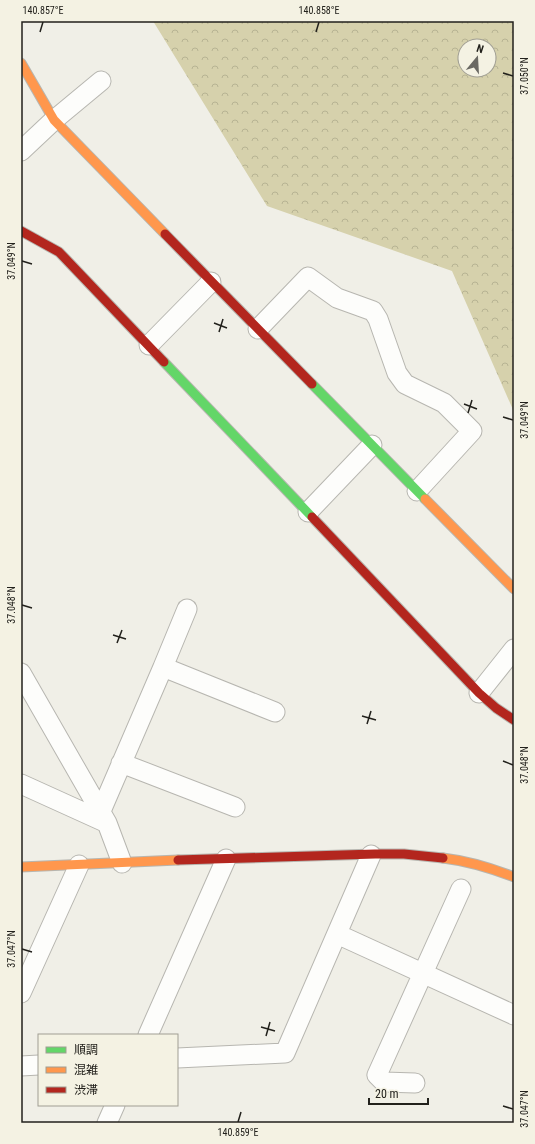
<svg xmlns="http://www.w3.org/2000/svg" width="535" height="1144" font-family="'Roboto Condensed','Noto Sans JP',sans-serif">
<defs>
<pattern id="forest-crowns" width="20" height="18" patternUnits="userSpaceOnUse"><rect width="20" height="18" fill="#d6d1ac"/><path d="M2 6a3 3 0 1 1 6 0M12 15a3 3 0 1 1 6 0" fill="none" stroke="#b7b393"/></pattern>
</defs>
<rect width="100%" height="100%" fill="#f0efe7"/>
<path fill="url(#forest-crowns)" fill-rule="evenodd" d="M153 21H514V412L452 271 267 206ZM465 46H489V70H465Z"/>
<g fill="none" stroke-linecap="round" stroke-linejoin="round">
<g stroke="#b7b6b0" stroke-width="21">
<path id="street" d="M21 151 54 120 101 81
M258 329 308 277 337 298 373 311 378 319 397 373 405 384 444 403 472 431 417 491
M149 345 211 282
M308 512 372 445
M163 667 187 609
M21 673 107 823 122 863
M479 693 514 649
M121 763 235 807
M21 784 107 823
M101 811 163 667 275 712
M337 934 514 1015
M21 993 79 865
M148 1035 226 859
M177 1058 285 1053 371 855
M21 1066 39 1065
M415 1083 384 1082 377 1075 461 889
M107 1123 115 1105"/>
</g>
<g stroke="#b7b6b0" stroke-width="11">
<path id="fast" d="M164 362 312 517
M312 384 425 499"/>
</g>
<g stroke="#b7b6b0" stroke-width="11">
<path id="slow" d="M21 63 54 120 165 234
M425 499 514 589
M443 858C468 861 491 868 514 877
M21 867 178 860"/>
</g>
<g stroke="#b7b6b0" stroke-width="11">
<path id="jam" d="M21 231 59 252 164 362
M165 234 312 384
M312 517 479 693 496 708 514 720
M178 860 375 854H404L443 858"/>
</g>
<use href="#street" stroke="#fdfdfb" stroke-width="19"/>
<use href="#fast" stroke="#63d668" stroke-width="9"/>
<use href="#slow" stroke="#ff974d" stroke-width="9"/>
<use href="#jam" stroke="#b3261e" stroke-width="9"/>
</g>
<path fill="none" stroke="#22211c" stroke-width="1.5" d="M40 32 43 22M316 32 319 22M503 73 513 76M22 261 32 264M214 323 227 328M219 332 223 319M464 404 477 409M468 413 472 400M503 417 513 420M22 605 32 608M113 635 126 639M117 643 122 630M362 716 376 720M367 724 371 711M503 761 513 765M22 949 32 952M261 1027 275 1031M266 1036 270 1022M503 1106 513 1109M238 1122 241 1112"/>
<rect width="535" height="1144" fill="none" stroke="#f4f2e3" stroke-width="44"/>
<rect x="38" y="1034" width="140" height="72" fill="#f4f2e3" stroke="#a09e93"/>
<rect x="46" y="1047" width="20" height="6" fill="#63d668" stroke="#a09e93"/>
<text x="74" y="1054" font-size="12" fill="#22211c">順調</text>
<rect x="46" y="1067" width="20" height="6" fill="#ff974d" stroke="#a09e93"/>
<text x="74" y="1074" font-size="12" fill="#22211c">混雑</text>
<rect x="46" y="1087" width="20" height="6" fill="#b3261e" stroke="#a09e93"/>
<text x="74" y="1094" font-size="12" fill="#22211c">渋滞</text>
<g transform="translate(477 58) rotate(18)"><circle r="19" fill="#f4f2e3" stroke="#a09e93"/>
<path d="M0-3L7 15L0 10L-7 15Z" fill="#6a6963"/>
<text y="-6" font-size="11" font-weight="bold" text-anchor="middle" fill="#22211c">N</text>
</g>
<path d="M369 1098v6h59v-6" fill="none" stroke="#22211c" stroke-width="2"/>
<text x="375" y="1098" font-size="12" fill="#22211c" stroke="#f4f2e3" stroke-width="3" paint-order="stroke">20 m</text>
<rect x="22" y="22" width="491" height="1100" fill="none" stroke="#22211c" stroke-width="1.5"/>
<g font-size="10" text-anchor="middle" fill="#22211c">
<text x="43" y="14">140.857°E</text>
<text x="319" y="14">140.858°E</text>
<text transform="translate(524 76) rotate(-90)" y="4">37.050°N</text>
<text transform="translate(11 261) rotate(-90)" y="4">37.049°N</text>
<text transform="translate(524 420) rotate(-90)" y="4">37.049°N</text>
<text transform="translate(11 605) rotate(-90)" y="4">37.048°N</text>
<text transform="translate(524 765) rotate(-90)" y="4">37.048°N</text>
<text transform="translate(11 949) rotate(-90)" y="4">37.047°N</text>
<text transform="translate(524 1109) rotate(-90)" y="4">37.047°N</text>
<text x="238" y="1136">140.859°E</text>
</g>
</svg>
